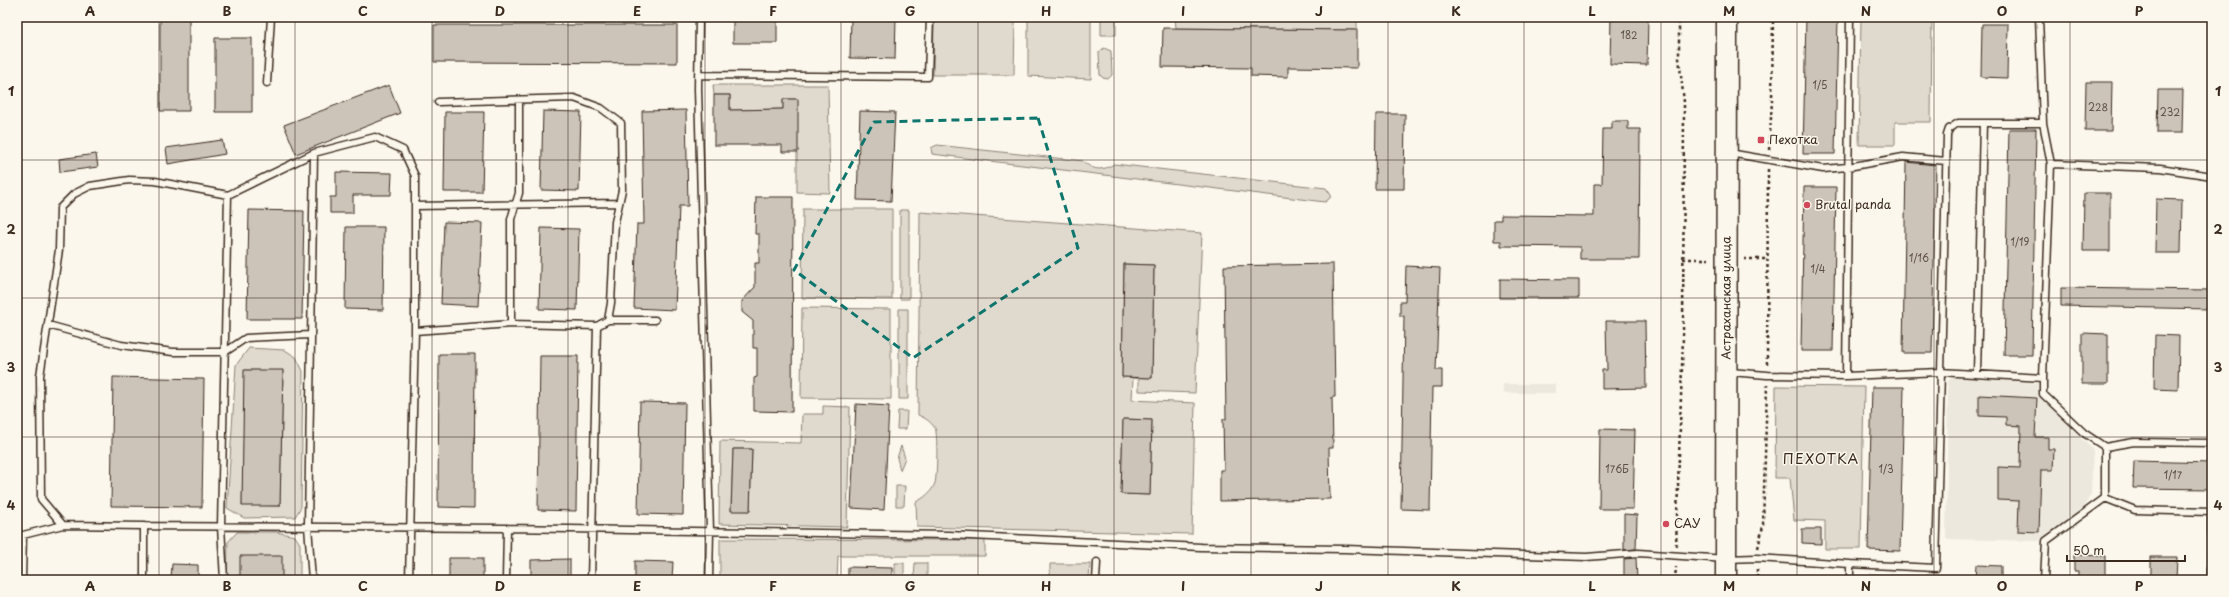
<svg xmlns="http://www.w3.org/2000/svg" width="2229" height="597" font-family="'Playpen Sans',sans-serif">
<rect width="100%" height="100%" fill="#fbf7ec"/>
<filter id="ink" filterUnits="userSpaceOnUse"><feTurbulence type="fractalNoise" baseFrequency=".025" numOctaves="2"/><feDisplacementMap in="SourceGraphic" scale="8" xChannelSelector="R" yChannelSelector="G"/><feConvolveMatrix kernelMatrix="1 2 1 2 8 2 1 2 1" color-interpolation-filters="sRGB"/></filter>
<g filter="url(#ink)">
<path fill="#ede8dd" d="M1953 377 2037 383 2039 395 2093 450 2091 494 2084 507 2039 541 1946 539 1948 381Z
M1503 384H1555V393H1503Z"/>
<path fill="#dfd9ce" stroke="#8d8276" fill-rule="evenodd" d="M1101 17H1116V35H1101Z
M1175 17H1357V30L1176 28Z
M1861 17H1932L1931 122H1895V145H1859Z
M1028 18 1091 19V79L1028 76Z
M934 19 1015 20 1014 75H933Z
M1104 48 1111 51 1112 75 1108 79 1103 78 1100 75 1099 52Z
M713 85H828L830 193 797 192V99H783V109L730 110V95H714Z
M937 145 1083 161C1093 171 1103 171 1114 164L1326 188 1331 195 1330 198 1325 202 932 154 931 148Z
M803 209H892V299L802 298Z
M900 210H909V299H900Z
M920 212 1202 233 1195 393 1139 391V379L1133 378 1132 400 1195 403 1192 534 917 527 916 502C924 498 932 492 935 483 937 476 938 433 935 428 930 421 925 418 918 415ZM1124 264 1154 265 1152 378 1122 377ZM1123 419 1152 420 1150 495 1121 494Z
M802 308 891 309V399L801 398Z
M899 309H908V399H899Z
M249 348 285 350 296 357 303 371 301 507 295 517 244 518 227 508 236 365ZM245 370 283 371 280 506 242 505Z
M1776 386 1864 387 1861 549H1825V521L1794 520 1790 478H1775Z
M823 406 850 407 847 527 719 524 720 441 801 443 802 414H823ZM733 449H752L750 511 731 510Z
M898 411H907L906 429H897Z
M901 446 905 458 900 470 897 458Z
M896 486H905L904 506H896Z
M237 532H276L295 536 300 544V580H227L228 542Z
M720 539 985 540V556H838L837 580H720Z
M895 563H904V580H895Z
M915 563H927V580H914Z
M1050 564H1090L1089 580H1050Z
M1870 574 1925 577V580H1870Z"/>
<path fill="#ccc4b9" stroke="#3b2a1e" d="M160 17H189V111H160Z
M733 17H777V43H733Z
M851 17H896L895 59 850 58Z
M1611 17H1648L1647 65 1610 64Z
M1806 17H1838L1835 154H1803Z
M1982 24H2008L2007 78 1981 77Z
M434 25H677V63L434 62Z
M1163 28 1357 30V68L1288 67V77L1251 76V68L1162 67Z
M215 38H252V112H215Z
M2086 82H2112L2111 131H2085Z
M389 85 400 113 296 154 284 125Z
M2158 90H2183L2182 133H2157Z
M714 95H730V110L783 109V99H798V152H782V145H714Z
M686 110 688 206H679L675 310 634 308 637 224H644L642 111Z
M543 111 581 112 579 191 541 190Z
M860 111 895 112 891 201 857 200Z
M445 112H484L482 192H444Z
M1376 114H1405L1404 189H1375Z
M1612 121H1628V129H1640L1639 259H1580V247L1501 246V241H1494V220H1501V215L1594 216V184H1602L1603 129H1612Z
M2009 129H2036L2032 355H2004Z
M222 140 225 154 168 164 166 148Z
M96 154 98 167 60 172 59 159Z
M1906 162 1936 165 1932 353H1903Z
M336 172 392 173 391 195H353V213H330V197H336Z
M1804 187H1836L1833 351H1801Z
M2084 193H2110V251H2083Z
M756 197H793L792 412 754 411V378L757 377V348H753V321L742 312V301L755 287V263H759V234H755Z
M2156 199 2182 200 2181 253H2155Z
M249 210 304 211 302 319H247Z
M444 222 482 223 478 306 441 304Z
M346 227H384L383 310 345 309Z
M541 228 579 229 577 310 539 309Z
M1124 264 1154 265 1152 378 1122 377Z
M1333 264 1335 397H1332L1333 448H1329L1330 499 1220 501V470H1224L1223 419H1226L1224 266Z
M1406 266 1440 268 1436 370H1442V387H1432L1430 510 1401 509 1404 316H1400V302H1405Z
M1500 279 1579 280V298H1500Z
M2061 288 2211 290V309L2061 306Z
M1606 321H1645L1646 388 1602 389V370H1607Z
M2082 333 2108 334V384H2082Z
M2155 335 2179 336 2178 390 2154 389Z
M439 354H475L474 508 438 507Z
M540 356H578L576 511 538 510Z
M244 370H283L280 506H242Z
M113 377 204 379 202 507 111 506Z
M1872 387H1904L1900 551 1868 550Z
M1979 395 2037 398 2035 437H2048V449H2054L2053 470H2041L2039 532 2018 531 2019 501 1998 500V467L2020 468 2021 426 2006 425V417L1979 416Z
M640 402 685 403 683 515 638 514Z
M856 404 889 406 884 510 851 508Z
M1123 419 1152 420 1150 495 1121 494Z
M1600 429 1635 430 1633 509H1599Z
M733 449H752L750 511H731Z
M2134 461 2212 463V489L2133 488Z
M1624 514 1637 515 1636 549 1624 550Z
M1802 529H1821V544L1802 543Z
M2074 555 2105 556V580H2078V571H2074Z
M240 556H282V580H240Z
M2151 557H2177L2176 580H2151Z
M449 558H483V580H449Z
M1636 558 1637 580H1624V559Z
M570 559V580H531V560Z
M635 561 673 562 672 580H635Z
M172 564 198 565V580H171Z
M1976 565 2001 566V580H1975Z
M848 567 892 568V580H848Z"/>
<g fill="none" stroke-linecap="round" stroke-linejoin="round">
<g stroke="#3b2a1e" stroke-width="9">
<path id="lane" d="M699 17 698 89 710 531 709 580
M698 75 928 77 930 17
M267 83 271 17
M438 102 574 98 601 108 621 123 622 190 615 222 611 303 608 320 597 326 591 580
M1729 153 1823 169 1848 167 1903 157 1946 161
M2051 164 2160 168 2212 176
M415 206 619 203
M608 320H655
M511 324V219L519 193V101
M48 325 121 345 173 352H225L246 338 311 335
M1730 372 1767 375 1846 376 1940 372 2043 378V394L2084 433 2105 447 2134 442 2212 443
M1977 373 1983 123
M1846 376 1850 17
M2043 378 2051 164 2043 123
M2105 447V498L2135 510 2211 512
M144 526 507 528 949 535 1201 547 1345 549 1586 557 1638 553 1726 559 1756 558 1850 564V580
M1850 564 1936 568 1947 135 1949 129 1958 123H2043L2039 17
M22 580 23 535 63 525
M144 580V526L63 525 41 499 40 376 59 250 60 208 74 194 90 186 129 180 155 181 228 195 314 153 375 137 403 150 415 176V331
M224 580 221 526 228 195
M312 580 308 526 314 153
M409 580 415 331 511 324 597 326
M506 580 507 528
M1096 580 1097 562
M2044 580 2046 541 2105 498
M2211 580 2212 512"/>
</g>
<g stroke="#3b2a1e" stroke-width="23">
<g id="primary">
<path id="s1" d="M1726 580 1727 17"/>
</g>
</g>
<path stroke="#3b2a1e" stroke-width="2.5" stroke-dasharray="3 3" stroke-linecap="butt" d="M1769 150 1772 101 1773 17
M1683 259H1709
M1744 259H1767
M1767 364 1768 169
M1676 546 1683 337 1684 102 1679 58V17
M1758 548 1763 526 1767 385
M1757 569V580
M1675 580 1676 567"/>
<use href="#lane" stroke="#fbf7ec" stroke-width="6"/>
<use href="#primary" stroke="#fbf7ec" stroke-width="20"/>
</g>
</g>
<path fill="none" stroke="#0f766e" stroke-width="3" stroke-dasharray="8 5" stroke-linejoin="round" d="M1038 118 1078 248 913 358 794 270 874 122Z"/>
<path fill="none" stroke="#3b2a1e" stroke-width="1" stroke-opacity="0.55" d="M159 17V580M295 17V580M432 17V580M568 17V580M705 17V580M841 17V580M978 17V580M1114 17V580M1251 17V580M1388 17V580M1524 17V580M1661 17V580M1797 17V580M1934 17V580M2070 17V580M17 160H2212M17 298H2212M17 437H2212"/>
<g fill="#d1495b" stroke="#fbf7ec" stroke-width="1.5">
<rect x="1757" y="136" width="8" height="8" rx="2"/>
<circle cx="1807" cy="205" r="4"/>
<circle cx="1666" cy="524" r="4"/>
</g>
<g text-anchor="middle" stroke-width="3" stroke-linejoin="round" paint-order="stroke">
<g font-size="10" fill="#5f5045">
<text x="1629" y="39">182</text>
<text x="1820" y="89">1/5</text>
<text x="2098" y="111">228</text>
<text x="2170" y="116">232</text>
<text x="2020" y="246">1/19</text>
<text x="1919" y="262">1/16</text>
<text x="1818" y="273">1/4</text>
<text x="1617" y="473">176Б</text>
<text x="1886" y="473">1/3</text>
<text x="2173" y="479">1/17</text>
</g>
<g font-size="12" fill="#3b2a1e" stroke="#fbf7ec" text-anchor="start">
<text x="1769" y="144">Пехотка</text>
<text x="1815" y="209">Brutal panda</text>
<text x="1674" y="528">САУ</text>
</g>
<g font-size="12" fill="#3b2a1e" stroke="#fbf7ec">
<text dy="4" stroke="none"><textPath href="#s1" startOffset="282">Астраханская улица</textPath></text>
</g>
<g font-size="14" letter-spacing="1" fill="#3b2a1e" stroke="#fbf7ec">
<text x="1821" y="464">ПЕХОТКА</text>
</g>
</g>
<rect width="2229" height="597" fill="none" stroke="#fbf7ec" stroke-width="44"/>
<path d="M2067 555v6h118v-6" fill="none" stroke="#3b2a1e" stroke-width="2"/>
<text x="2073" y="555" font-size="12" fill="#3b2a1e" stroke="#fbf7ec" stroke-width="3" paint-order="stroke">50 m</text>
<rect x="22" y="22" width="2185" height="553" fill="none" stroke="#3b2a1e" stroke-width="1.5"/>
<g font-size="13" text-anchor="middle" font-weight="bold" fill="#3b2a1e">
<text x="90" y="16">A</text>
<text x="227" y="16">B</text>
<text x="363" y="16">C</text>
<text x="500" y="16">D</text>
<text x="637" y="16">E</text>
<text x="773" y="16">F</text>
<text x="910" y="16">G</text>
<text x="1046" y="16">H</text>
<text x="1183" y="16">I</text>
<text x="1319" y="16">J</text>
<text x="1456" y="16">K</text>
<text x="1592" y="16">L</text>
<text x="1729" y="16">M</text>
<text x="1866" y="16">N</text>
<text x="2002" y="16">O</text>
<text x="2139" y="16">P</text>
<text x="11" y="96">1</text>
<text x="2218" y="96">1</text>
<text x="11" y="234">2</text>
<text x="2218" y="234">2</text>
<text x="11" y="372">3</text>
<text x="2218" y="372">3</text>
<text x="11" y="510">4</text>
<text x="2218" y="510">4</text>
<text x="90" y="591">A</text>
<text x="227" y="591">B</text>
<text x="363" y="591">C</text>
<text x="500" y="591">D</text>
<text x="637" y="591">E</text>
<text x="773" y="591">F</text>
<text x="910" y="591">G</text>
<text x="1046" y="591">H</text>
<text x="1183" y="591">I</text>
<text x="1319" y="591">J</text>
<text x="1456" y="591">K</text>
<text x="1592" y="591">L</text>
<text x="1729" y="591">M</text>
<text x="1866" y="591">N</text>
<text x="2002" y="591">O</text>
<text x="2139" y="591">P</text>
</g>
</svg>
